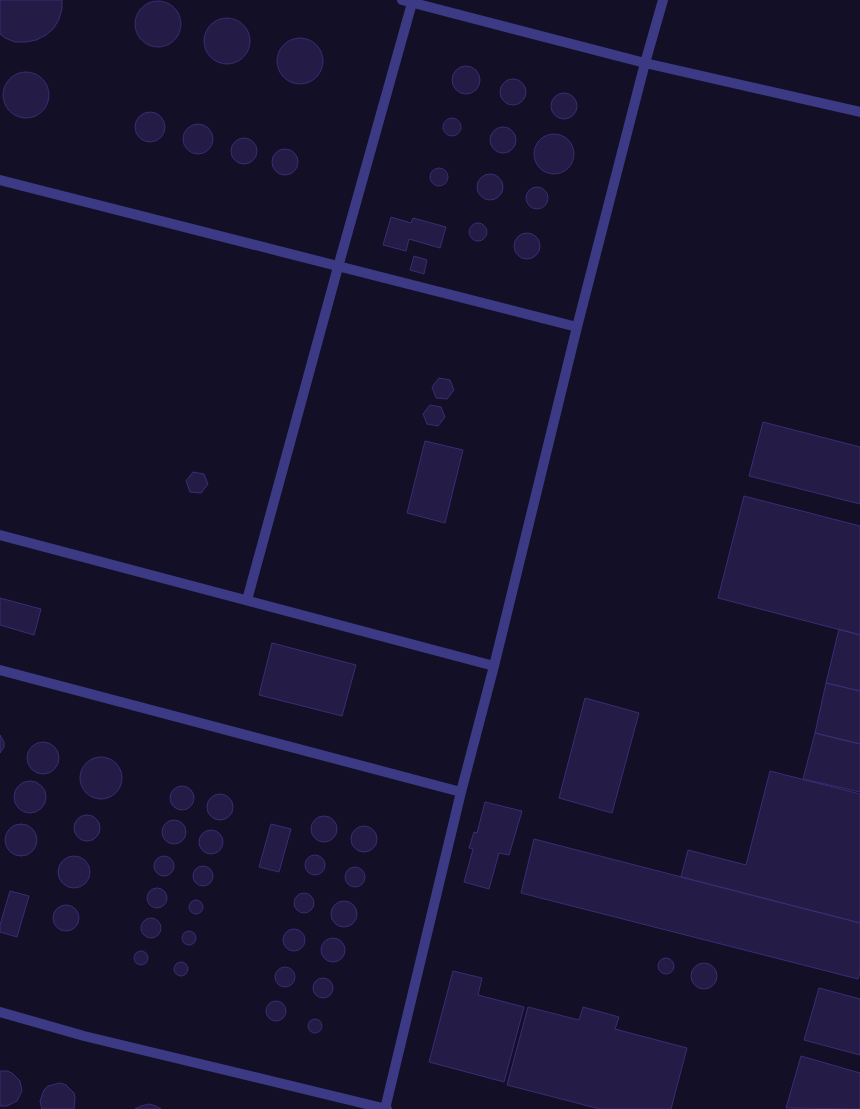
<svg xmlns="http://www.w3.org/2000/svg" width="860" height="1109" font-family="'Source Sans 3',sans-serif">
<rect width="100%" height="100%" fill="#130f26"/>
<path fill="#241b47" stroke="#3b2d73" d="M0 0H62V9L59 19 54 28 46 35 36 40 26 42H15L5 38 0 34Z
M135 24a23 23 0 1 1 46 0a23 23 0 1 1-46 0Z
M204 41a23 23 0 1 1 46 0a23 23 0 1 1-46 0Z
M277 61a23 23 0 1 1 46 0a23 23 0 1 1-46 0Z
M452 80a14 14 0 1 1 28 0a14 14 0 1 1-28 0Z
M3 95a23 23 0 1 1 46 0a23 23 0 1 1-46 0Z
M500 92a13 13 0 1 1 26 0a13 13 0 1 1-26 0Z
M551 106a13 13 0 1 1 26 0a13 13 0 1 1-26 0Z
M135 127a15 15 0 1 1 30 0a15 15 0 1 1-30 0Z
M443 127a9 9 0 1 1 18 0a9 9 0 1 1-18 0Z
M183 139a15 15 0 1 1 30 0a15 15 0 1 1-30 0Z
M490 140a13 13 0 1 1 26 0a13 13 0 1 1-26 0Z
M534 154a20 20 0 1 1 40 0a20 20 0 1 1-40 0Z
M231 151a13 13 0 1 1 26 0a13 13 0 1 1-26 0Z
M272 162a13 13 0 1 1 26 0a13 13 0 1 1-26 0Z
M430 177a9 9 0 1 1 18 0a9 9 0 1 1-18 0Z
M477 187a13 13 0 1 1 26 0a13 13 0 1 1-26 0Z
M526 198a11 11 0 1 1 22 0a11 11 0 1 1-22 0Z
M391 217 411 223 413 218 446 227 440 248 409 239 406 251 383 245Z
M469 232a9 9 0 1 1 18 0a9 9 0 1 1-18 0Z
M514 246a13 13 0 1 1 26 0a13 13 0 1 1-26 0Z
M414 256 427 260 424 274 410 270Z
M439 378 450 380 454 390 447 399 436 398 432 387Z
M430 405 441 407 445 417 438 426 427 424 423 414Z
M763 422 860 447V504L749 476Z
M425 441 463 450 445 523 407 513Z
M193 472 204 474 208 484 201 493 190 492 186 481Z
M744 496 860 526V635L718 598Z
M0 598 41 609 34 635 0 625Z
M839 629 860 635V691L826 683Z
M272 643 356 665 342 716 259 695Z
M826 683 860 691V744L815 733Z
M585 698 639 713 612 813 559 798Z
M815 733 860 744V792L803 779Z
M0 735 4 742V747L0 753Z
M27 758a16 16 0 1 1 32 0a16 16 0 1 1-32 0Z
M80 778a21 21 0 1 1 42 0a21 21 0 1 1-42 0Z
M770 771 860 794V923L681 877 688 850 746 865Z
M14 797a16 16 0 1 1 32 0a16 16 0 1 1-32 0Z
M170 798a12 12 0 1 1 24 0a12 12 0 1 1-24 0Z
M207 807a13 13 0 1 1 26 0a13 13 0 1 1-26 0Z
M485 802 522 811 509 855 499 853 489 889 464 882 473 849 469 848 474 832 477 833Z
M74 828a13 13 0 1 1 26 0a13 13 0 1 1-26 0Z
M311 829a13 13 0 1 1 26 0a13 13 0 1 1-26 0Z
M162 832a12 12 0 1 1 24 0a12 12 0 1 1-24 0Z
M271 824 291 829 279 872 259 867Z
M5 840a16 16 0 1 1 32 0a16 16 0 1 1-32 0Z
M351 839a13 13 0 1 1 26 0a13 13 0 1 1-26 0Z
M199 842a12 12 0 1 1 24 0a12 12 0 1 1-24 0Z
M534 839 860 923V972L858 979 521 893Z
M305 865a10 10 0 1 1 20 0a10 10 0 1 1-20 0Z
M58 872a16 16 0 1 1 32 0a16 16 0 1 1-32 0Z
M154 866a10 10 0 1 1 20 0a10 10 0 1 1-20 0Z
M193 876a10 10 0 1 1 20 0a10 10 0 1 1-20 0Z
M345 877a10 10 0 1 1 20 0a10 10 0 1 1-20 0Z
M147 898a10 10 0 1 1 20 0a10 10 0 1 1-20 0Z
M10 891 29 896 17 937 0 932V925Z
M294 903a10 10 0 1 1 20 0a10 10 0 1 1-20 0Z
M189 907a7 7 0 1 1 14 0a7 7 0 1 1-14 0Z
M331 914a13 13 0 1 1 26 0a13 13 0 1 1-26 0Z
M53 918a13 13 0 1 1 26 0a13 13 0 1 1-26 0Z
M141 928a10 10 0 1 1 20 0a10 10 0 1 1-20 0Z
M283 940a11 11 0 1 1 22 0a11 11 0 1 1-22 0Z
M182 938a7 7 0 1 1 14 0a7 7 0 1 1-14 0Z
M321 950a12 12 0 1 1 24 0a12 12 0 1 1-24 0Z
M134 958a7 7 0 1 1 14 0a7 7 0 1 1-14 0Z
M658 966a8 8 0 1 1 16 0a8 8 0 1 1-16 0Z
M174 969a7 7 0 1 1 14 0a7 7 0 1 1-14 0Z
M691 976a13 13 0 1 1 26 0a13 13 0 1 1-26 0Z
M275 977a10 10 0 1 1 20 0a10 10 0 1 1-20 0Z
M453 971 482 978 478 995 524 1007 504 1082 429 1062Z
M313 988a10 10 0 1 1 20 0a10 10 0 1 1-20 0Z
M819 988 860 999V1055L804 1040Z
M266 1011a10 10 0 1 1 20 0a10 10 0 1 1-20 0Z
M528 1007 579 1020 583 1007 619 1017 615 1029 687 1048 671 1109H600L507 1085Z
M308 1026a7 7 0 1 1 14 0a7 7 0 1 1-14 0Z
M801 1056 860 1073V1109L786 1108Z
M0 1071H7L12 1073 20 1081 22 1091 17 1101 7 1106H0Z
M60 1083 66 1085 74 1093 75 1098 74 1109H42L40 1101 44 1090 48 1086Z
M149 1104 156 1106 161 1109H135L141 1106Z"/>
<g fill="none" stroke-linecap="round" stroke-linejoin="round">
<path stroke="#3d3a85" stroke-width="10" d="M402 0 645 63 860 112
M0 180 577 327
M0 535 494 666
M247 600 338 267 412 3
M0 670 461 792
M0 1012 84 1036 387 1109
M385 1109 461 792 494 666 577 327 645 63 663 0"/>
</g>
</svg>
